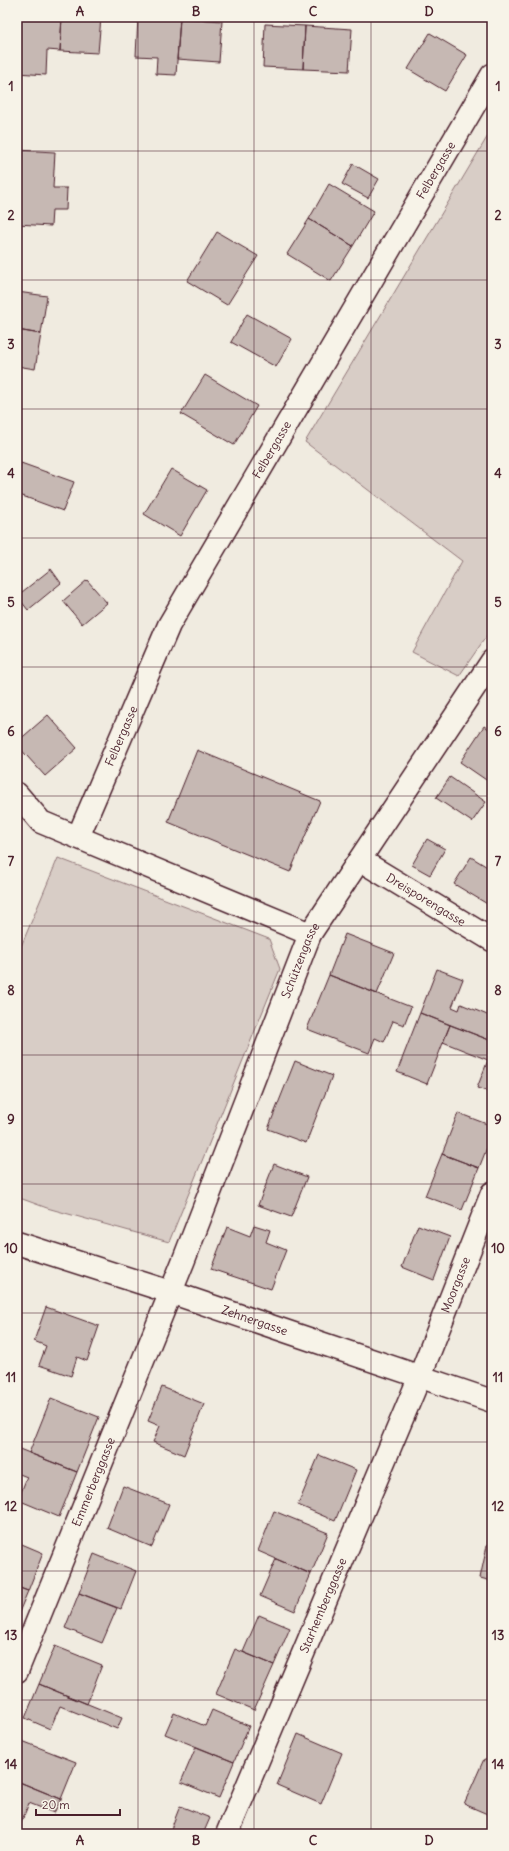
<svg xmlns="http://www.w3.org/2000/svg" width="509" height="1851" font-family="Delius,sans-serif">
<rect width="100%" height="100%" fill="#f0ebe0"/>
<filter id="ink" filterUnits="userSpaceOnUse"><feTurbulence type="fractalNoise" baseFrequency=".025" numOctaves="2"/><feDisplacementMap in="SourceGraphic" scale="8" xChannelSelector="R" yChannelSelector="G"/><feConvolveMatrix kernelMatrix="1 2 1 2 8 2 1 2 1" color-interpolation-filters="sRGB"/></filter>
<g filter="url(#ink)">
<path fill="#d8cdc6" stroke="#917678" d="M492 129V628L459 676 412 652 462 561 305 442Z
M58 858 269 939 280 969 169 1242 47 1208 17 1197V956Z"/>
<path fill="#c6b8b3" stroke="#4a1f2b" d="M20 17H62L60 51 47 50 46 75 17 73Z
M62 17H101L98 53 60 51Z
M138 17 180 18 176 75 156 74 157 57 136 56Z
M180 18 222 21 219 62 177 59Z
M265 24 305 26 303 69 263 67Z
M305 26 352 29 349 71 303 69Z
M430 33 467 55 445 91 408 69Z
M17 150 55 152 53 188H67L66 210H52L51 226 17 224Z
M353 164 379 179 368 198 342 184Z
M329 184 374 211 353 246 309 219Z
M309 219 353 246 331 281 287 254Z
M217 232 258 256 227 305 187 281Z
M17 292 47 296 41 334 17 330Z
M247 314 292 339 276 367 231 342Z
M17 330 41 334 35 369 17 366Z
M205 375 257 406 234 445 181 414Z
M21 463 74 482 63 511 17 494V474Z
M171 469 207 490 180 536 144 514Z
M51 569 61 583 28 610 17 596Z
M87 580 107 603 82 624 63 601Z
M48 715 77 748 45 776 17 745V742Z
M484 726 492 731V784L460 762Z
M197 750 320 801 290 872 168 822Z
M450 777 486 802 472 822 436 798Z
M427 839 445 849 430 875 412 865Z
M471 857 489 868 492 862V901L489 905 454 884Z
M345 934 394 953 377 994 329 975Z
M437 969 463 979 452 1007 459 1010 461 1004 492 1017V1041L420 1013Z
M329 975 411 1007 404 1025 393 1021 384 1042 375 1038 369 1053 307 1029Z
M420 1013 450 1025 427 1084 397 1072Z
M450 1025 492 1041V1093L477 1088 488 1060 443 1042Z
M295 1061 332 1076 306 1143 268 1129Z
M458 1113 492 1126V1135L479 1168 442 1154Z
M442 1154 479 1168 462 1210 425 1196Z
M274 1164 307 1177 291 1217 258 1205Z
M254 1225 270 1230 266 1242 286 1250 271 1289 211 1269 227 1227 250 1236Z
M418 1225 450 1237 434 1280 402 1267Z
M46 1307 99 1326 87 1361 77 1357 71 1376 39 1365 46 1346 34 1341Z
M162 1387 204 1404 184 1455 153 1442 160 1426 148 1421Z
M51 1398 99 1417 77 1472 29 1453Z
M17 1448 77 1472 59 1517 18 1500 27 1477 17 1473Z
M319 1455 356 1470 335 1521 298 1505Z
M123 1486 169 1504 152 1547 107 1528Z
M274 1511 328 1533 311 1574 258 1551Z
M489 1537 492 1538V1581L480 1578Z
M17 1542 43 1553 28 1591 17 1587Z
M94 1554 136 1571 121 1609 79 1593Z
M276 1559 311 1574 295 1611 260 1596Z
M17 1587 28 1591 17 1617Z
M79 1593 117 1608 102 1643 65 1628Z
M259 1615 290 1628 274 1665 243 1652Z
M55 1646 102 1665 87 1704 39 1684Z
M235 1649 274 1665 254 1710 216 1694Z
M39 1684 122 1718 117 1729 60 1706 50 1729 25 1718Z
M212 1710 249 1726 234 1762 165 1734 174 1713 205 1726Z
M298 1734 342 1753 321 1804 277 1785Z
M17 1739 76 1762 61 1799 17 1781Z
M196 1747 234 1762 219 1798 181 1782Z
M484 1759 492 1763V1816L464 1804Z
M17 1781 61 1799 54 1813 29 1803 21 1823 17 1822Z
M180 1806 210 1818 203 1834H169Z"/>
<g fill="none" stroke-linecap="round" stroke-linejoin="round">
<g stroke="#4a1f2b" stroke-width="25">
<g id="street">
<path d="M17 794 41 822 310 934"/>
<path id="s1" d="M78 837 169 625 492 75"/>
<path id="s2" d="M360 860 492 940"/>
<path id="s3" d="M17 1243 170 1292 492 1401"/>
<path id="s4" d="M17 1671 183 1262 310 934 492 661"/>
<path id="s5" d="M227 1834 420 1376 492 1193"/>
</g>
</g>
<use href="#street" stroke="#f7f3e8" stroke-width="22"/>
</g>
</g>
<path fill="none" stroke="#4a1f2b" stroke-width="1" stroke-opacity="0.55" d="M138 17V1834M254 17V1834M371 17V1834M17 151H492M17 280H492M17 409H492M17 538H492M17 667H492M17 796H492M17 926H492M17 1055H492M17 1184H492M17 1313H492M17 1442H492M17 1571H492M17 1700H492"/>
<g text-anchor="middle" stroke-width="3" stroke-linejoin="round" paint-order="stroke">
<g font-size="12" fill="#4a1f2b" stroke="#f7f3e8">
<text dy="4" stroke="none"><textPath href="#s1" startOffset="758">Felbergasse</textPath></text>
<text dy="4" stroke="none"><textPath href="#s1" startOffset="434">Felbergasse</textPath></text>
<text dy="4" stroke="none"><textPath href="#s1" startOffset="110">Felbergasse</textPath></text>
<text dy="4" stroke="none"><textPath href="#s2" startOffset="77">Dreisporengasse</textPath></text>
<text dy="4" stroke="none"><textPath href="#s4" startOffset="765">Schützengasse</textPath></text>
<text dy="4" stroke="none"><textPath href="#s5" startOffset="595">Moorgasse</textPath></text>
<text dy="4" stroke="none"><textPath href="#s3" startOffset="250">Zehnergasse</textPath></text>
<text dy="4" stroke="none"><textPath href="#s4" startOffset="204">Emmerberggasse</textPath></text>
<text dy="4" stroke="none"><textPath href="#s5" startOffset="248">Starhemberggasse</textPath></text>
</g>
</g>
<rect width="509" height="1851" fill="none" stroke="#f7f3e8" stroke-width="44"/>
<path d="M36 1809v6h84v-6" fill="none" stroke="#4a1f2b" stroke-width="2"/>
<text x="42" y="1809" font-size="12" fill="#4a1f2b" stroke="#f7f3e8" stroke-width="3" paint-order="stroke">20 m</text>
<rect x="22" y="22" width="465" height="1807" fill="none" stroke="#4a1f2b" stroke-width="1.5"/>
<g font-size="13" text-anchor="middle" font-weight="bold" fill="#4a1f2b">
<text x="80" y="16">A</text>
<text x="196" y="16">B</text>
<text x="313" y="16">C</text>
<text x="429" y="16">D</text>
<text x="11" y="91">1</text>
<text x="498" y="91">1</text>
<text x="11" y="220">2</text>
<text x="498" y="220">2</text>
<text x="11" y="349">3</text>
<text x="498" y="349">3</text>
<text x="11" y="478">4</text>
<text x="498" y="478">4</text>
<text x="11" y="607">5</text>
<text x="498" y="607">5</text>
<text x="11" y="736">6</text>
<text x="498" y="736">6</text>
<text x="11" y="866">7</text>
<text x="498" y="866">7</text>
<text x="11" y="995">8</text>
<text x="498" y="995">8</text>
<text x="11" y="1124">9</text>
<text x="498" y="1124">9</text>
<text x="11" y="1253">10</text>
<text x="498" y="1253">10</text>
<text x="11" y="1382">11</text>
<text x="498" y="1382">11</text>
<text x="11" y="1511">12</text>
<text x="498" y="1511">12</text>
<text x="11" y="1640">13</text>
<text x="498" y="1640">13</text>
<text x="11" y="1769">14</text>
<text x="498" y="1769">14</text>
<text x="80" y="1845">A</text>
<text x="196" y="1845">B</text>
<text x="313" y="1845">C</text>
<text x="429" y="1845">D</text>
</g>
</svg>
